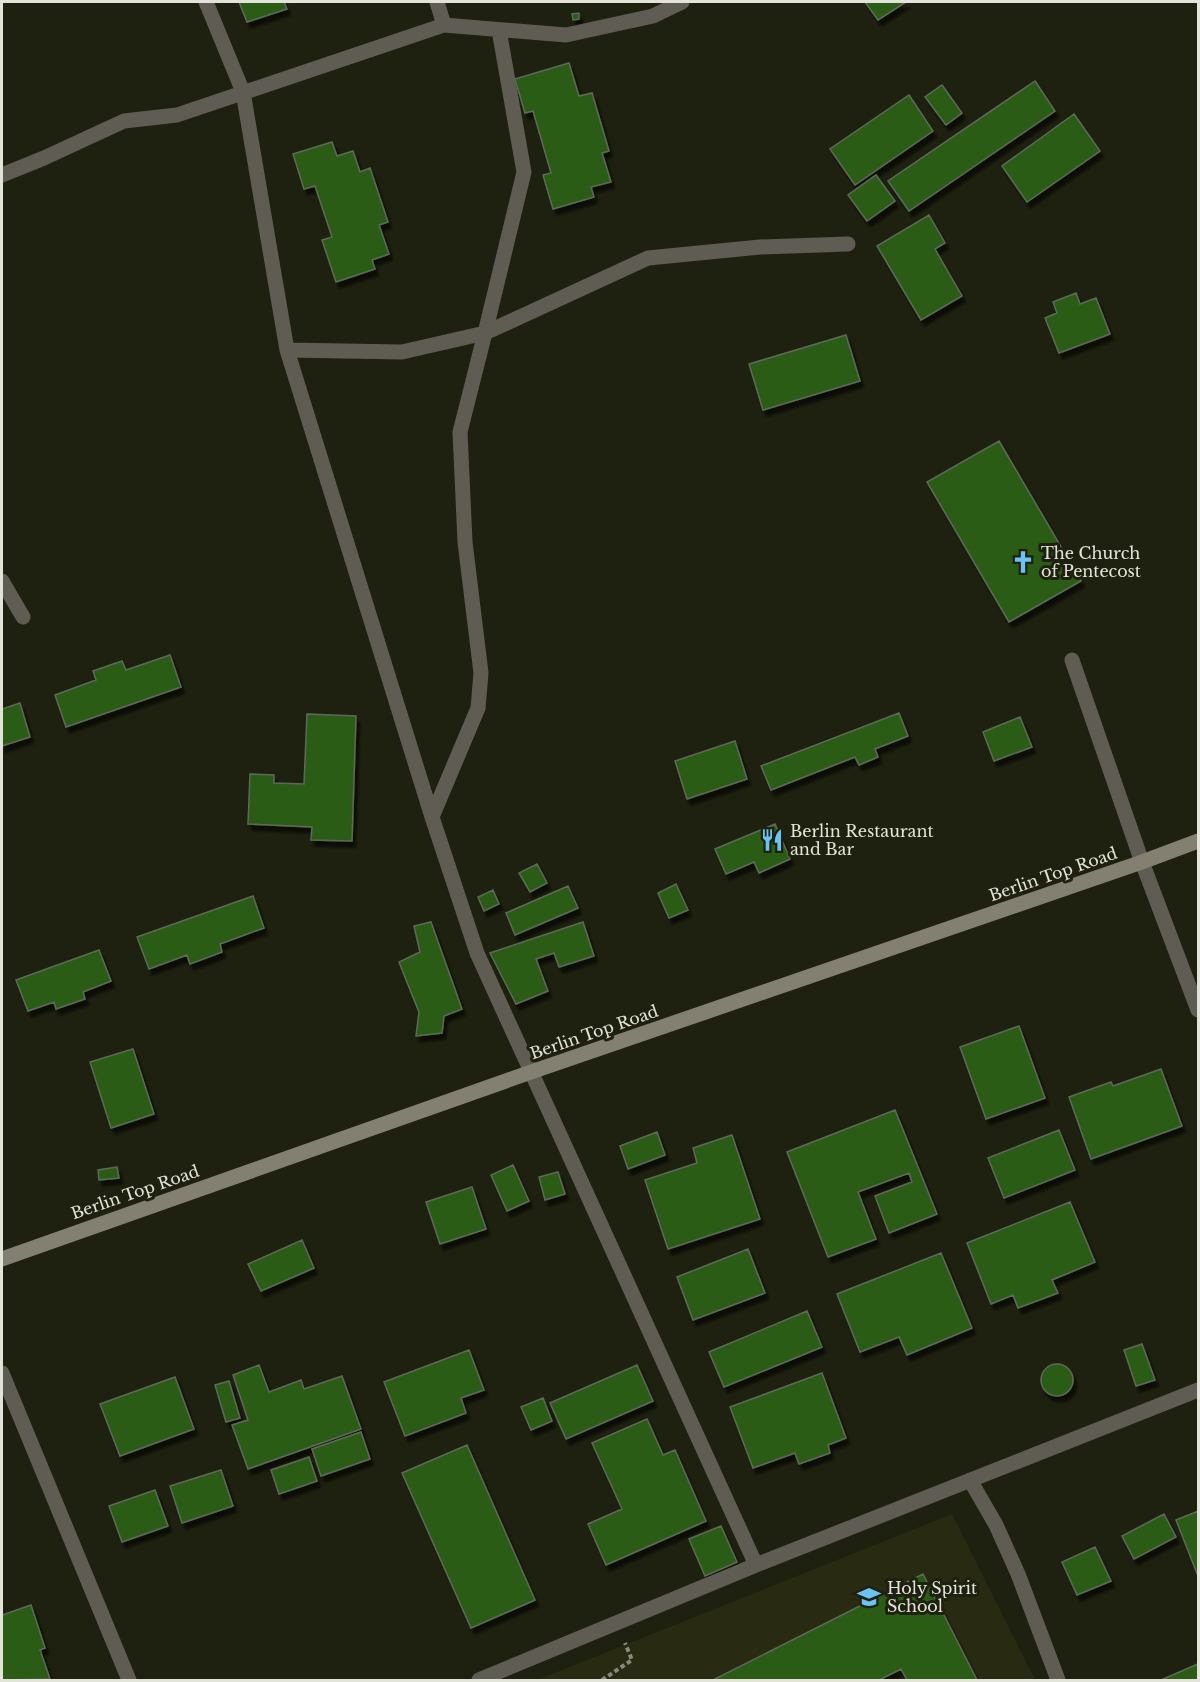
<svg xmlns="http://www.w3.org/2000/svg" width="1200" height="1682" font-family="'Libre Baskerville',serif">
<defs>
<filter id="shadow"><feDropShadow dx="3.5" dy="6" stdDeviation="1.5" flood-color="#0009"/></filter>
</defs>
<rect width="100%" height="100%" fill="#1f2110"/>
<path fill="#282a12" d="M952 1514 1035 1680H537Z"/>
<path fill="#2b5b17" stroke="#5d6a59" stroke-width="1.5" filter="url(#shadow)" d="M239 2H284L287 9 247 22Z
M865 2H906L878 20Z
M579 13V19L573 20 572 14Z
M569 63 579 96 592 93 609 151 602 153 611 182 591 187 594 197 553 209 543 175 551 173 533 111 525 113 515 79Z
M1035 81 1055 111 909 211 888 181Z
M942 85 962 113 946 125 925 97Z
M909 95 933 131 855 185 830 149Z
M1074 114 1100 151 1027 202 1002 166Z
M332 142 337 156 353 151 360 172 370 168 388 222 379 225 389 254 372 260 375 269 336 282 322 240 332 237 315 186 304 189 293 154Z
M876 175 895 201 867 221 848 195Z
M929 215 945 243 935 249 962 296 921 320 877 246Z
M1076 293 1080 304 1096 298 1110 334 1059 353 1045 318 1057 313 1053 302Z
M846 335 860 381 763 410 749 364Z
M999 441 1081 581 1009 622 927 482Z
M170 655 181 687 66 727 55 695 96 680 93 671 122 661 126 670Z
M20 703 30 737 2 746V709Z
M899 713 908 736 875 749 878 757 859 765 855 757 771 790 761 766Z
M307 714 356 716 352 841 311 840 312 827 248 824 250 774 274 775V783L304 784Z
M1020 717 1032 747 994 761 983 732Z
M735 741 747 779 687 799 675 761Z
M775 824 790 859 759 873 754 862 726 874 715 849Z
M537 864 547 883 530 892 519 873Z
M676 884 688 910 669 918 658 893Z
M568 886 578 908 515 935 506 913Z
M493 890 499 904 484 911 478 897Z
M253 896 264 928 220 944 222 952 190 964 187 955 149 969 137 937Z
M431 922 462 1009 444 1016 442 1033 416 1036 419 1012 399 962 420 952 414 926Z
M583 922 594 956 559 967 554 953 536 959 548 991 516 1004 490 953Z
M99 950 111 981 83 992 85 999 56 1009 54 1002 28 1011 16 980Z
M1019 1026 1045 1098 986 1119 960 1047Z
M133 1049 154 1114 111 1128 90 1062Z
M1161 1069 1182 1126 1091 1159 1069 1097 1111 1082 1113 1086Z
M895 1110 937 1214 889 1233 875 1196 912 1182 909 1173 858 1192 876 1239 828 1257 787 1152Z
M1059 1130 1075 1170 1004 1198 988 1158Z
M657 1132 665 1155 628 1169 620 1146Z
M732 1135 760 1219 668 1249 645 1180 697 1163 693 1148Z
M513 1165 529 1201 507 1211 491 1175Z
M117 1167 119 1178 99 1180 98 1170Z
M558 1172 565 1194 545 1200 539 1177Z
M472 1187 486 1229 440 1244 426 1202Z
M1070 1202 1095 1262 1052 1280 1058 1293 1018 1308 1013 1295 991 1304 967 1243Z
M302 1240 314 1268 261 1291 248 1264Z
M748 1249 765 1293 693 1320 677 1277Z
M941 1253 972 1328 907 1355 899 1337 860 1352 837 1294Z
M807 1311 822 1347 724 1387 709 1352Z
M1142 1344 1155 1380 1136 1386 1124 1350Z
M469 1350 484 1390 461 1398 466 1413 405 1436 384 1382Z
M1041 1380a16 16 0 1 1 32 0a16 16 0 1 1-32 0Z
M259 1365 269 1392 301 1380 304 1389 342 1376 361 1429 248 1469 232 1425 248 1420 233 1375Z
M637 1365 653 1401 566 1439 550 1403Z
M822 1373 846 1438 828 1445 830 1453 799 1464 795 1453 753 1468 730 1407Z
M175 1377 194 1429 120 1456 100 1404Z
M229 1381 240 1418 226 1422 215 1385Z
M543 1398 552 1421 531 1430 521 1407Z
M647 1419 663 1455 675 1450 706 1521 606 1565 588 1524 622 1509 592 1443Z
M361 1432 370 1459 321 1476 312 1449Z
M467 1445 535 1600 471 1628 402 1473Z
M309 1457 317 1481 279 1494 271 1470Z
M221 1470 233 1506 182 1523 170 1486Z
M155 1490 168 1526 122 1542 109 1506Z
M1198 1511V1576L1176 1520Z
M1164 1514 1176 1537 1134 1559 1122 1536Z
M721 1526 737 1562 705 1576 689 1539Z
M1095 1547 1111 1581 1077 1595 1062 1562Z
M923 1574 977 1680H907L901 1669 879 1680H716L715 1679Z
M31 1605 45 1648 40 1650 50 1679 2 1680V1615Z
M1198 1664V1680H1161Z"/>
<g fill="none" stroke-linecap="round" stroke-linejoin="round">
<path stroke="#87897c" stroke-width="4" stroke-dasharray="4.5 3" stroke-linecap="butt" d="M602 1680 632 1660 625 1643"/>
<path stroke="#5f5c54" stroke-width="15" d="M1072 660 1142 862"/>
<path stroke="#5f5c54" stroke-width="15" d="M206 2 243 92 287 350 432 817 477 953 756 1565 479 1680
M437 2 444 25
M2 175 44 158 124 121 177 115 444 25 566 35 653 16 682 2
M287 350 402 352 485 333 648 258 760 247 848 244
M2 581 23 617
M432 817 478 708 481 673 465 542 460 432 485 333 524 172 499 30
M1142 862 1198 1010
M2 1373 129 1680
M970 1480 996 1525 1018 1574 1058 1680
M756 1565 1198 1390"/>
<path stroke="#837f71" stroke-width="15" d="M2 1259 531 1072 1142 862 1198 841"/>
</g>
<defs>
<g id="church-bare" transform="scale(1.8)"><path d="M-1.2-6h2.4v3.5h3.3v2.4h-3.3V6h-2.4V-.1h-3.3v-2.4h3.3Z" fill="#6bc3f2" stroke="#1f2110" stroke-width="2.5" paint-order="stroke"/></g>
<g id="restaurant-bare" transform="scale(1.8)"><path d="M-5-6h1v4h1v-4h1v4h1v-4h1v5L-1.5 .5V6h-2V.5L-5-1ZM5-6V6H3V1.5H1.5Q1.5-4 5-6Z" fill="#6bc3f2" stroke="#1f2110" stroke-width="2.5" paint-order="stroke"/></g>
<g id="school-bare" transform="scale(1.8)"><path d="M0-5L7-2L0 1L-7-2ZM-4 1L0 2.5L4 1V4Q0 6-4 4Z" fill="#6bc3f2" stroke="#1f2110" stroke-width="2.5" paint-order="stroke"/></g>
</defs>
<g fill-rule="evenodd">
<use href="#church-bare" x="1023" y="562"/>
<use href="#restaurant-bare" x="772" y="840"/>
<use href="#school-bare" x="869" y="1597"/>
</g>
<g text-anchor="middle" stroke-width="6" stroke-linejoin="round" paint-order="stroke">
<g font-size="16" fill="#e2e4d9" stroke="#1f2110" text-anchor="start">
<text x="1041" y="559">The Church<tspan x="1041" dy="18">of Pentecost</tspan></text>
<text x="790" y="837">Berlin Restaurant<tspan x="790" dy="18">and Bar</tspan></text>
<text x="887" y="1594">Holy Spirit<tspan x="887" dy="18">School</tspan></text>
</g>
<g font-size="16" fill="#e2e4d9" stroke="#1f2110">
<text transform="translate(1053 874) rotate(-19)" y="6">Berlin Top Road</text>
<text transform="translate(594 1032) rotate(-19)" y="6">Berlin Top Road</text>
<text transform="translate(135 1192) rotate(-19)" y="6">Berlin Top Road</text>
</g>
</g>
<rect width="1200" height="1682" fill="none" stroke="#e2e4d9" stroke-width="6"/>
</svg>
